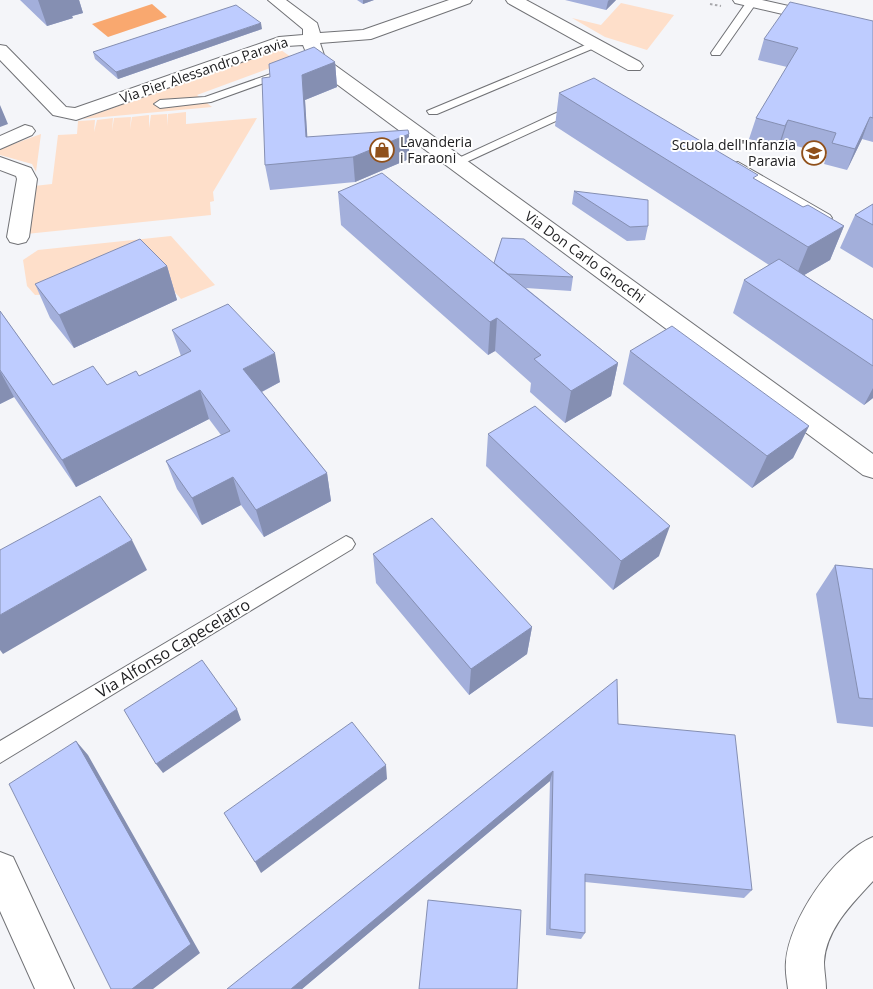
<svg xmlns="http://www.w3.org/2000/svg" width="873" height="989" font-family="'Open Sans',sans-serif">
<rect width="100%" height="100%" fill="#f4f5f9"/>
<path fill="#fedfca" d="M621 3 674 15 647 50 605 37 572 18 601 25Z
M275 50H281L291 57 289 61 197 95 212 107 82 119Z
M186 112V124L257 118 213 192 214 201 210 202 211 215 26 234 34 186 52 184 58 135 77 134 78 121 95 120 94 132 97 120 113 118 112 131 114 118 131 117 130 129 132 117 149 115V128L151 115 167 114V126L168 114Z
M41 134 36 172 32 164 0 155V149Z
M171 236 215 285 181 299 143 257 54 294 35 295 27 286 23 260 38 250Z"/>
<path fill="#f9a86f" d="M152 4 167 17 108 37 92 24Z"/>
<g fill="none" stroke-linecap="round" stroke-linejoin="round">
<g stroke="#717276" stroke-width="2">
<path id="service" d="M748 0 757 2 720 55H712L711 53Z
M595 41 600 44 599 46 437 114H429L427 111Z
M285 69 291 72 289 74 211 102 160 108 154 104 160 100 205 97Z
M578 103 584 107 582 109 460 165 456 166 450 162Z
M738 162 830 215 832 218 825 222 820 221 734 169 732 166 734 163Z
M346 536 352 539 355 544 352 549 0 763V741Z"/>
</g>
<g stroke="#717276" stroke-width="2">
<path id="minor" d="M268 0H286L317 23 320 33 363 30 449 0H472L470 3 371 39 320 43 325 58 873 454V478L863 475 311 65 303 45 287 46 76 120 53 115 0 60V45L6 46 66 107 75 108 279 37 303 35V29Z
M506 0H526L640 62 643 66 640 70H628L508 3Z
M25 125 32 127 35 131 32 135 0 149V136Z
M0 157 31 168 37 179 29 237 26 242 18 244 10 242 7 237 17 179 16 176 0 170Z
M873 837V881C852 904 826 929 824 962 824 971 826 980 826 989H788C787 980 785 971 786 962 789 920 834 853 873 837Z
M0 852 13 857 74 989H35L0 911Z"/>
</g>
<g stroke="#717276" stroke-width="2">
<path id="tertiary" d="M733 0H762L873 25V35L735 3Z"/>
</g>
<path stroke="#a8a8ac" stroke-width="2" stroke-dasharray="2.5 2.5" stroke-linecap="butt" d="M710 4 721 6"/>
<use href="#service" fill="#fff" fill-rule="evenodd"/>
<use href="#minor" fill="#fff" fill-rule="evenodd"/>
<use href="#tertiary" fill="#fff" fill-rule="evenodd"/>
</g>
<path fill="#a3afdb" d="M20 0H79L83 13 72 16 73 18 47 26Z
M357 0H374L363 4Z
M565 0H616L606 10Z
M873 21V142L862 139 847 170 824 164 827 154 781 142 778 147 749 139 756 118 787 67 758 60 764 39Z
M262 29 118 79 95 59 93 52Z
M335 62 337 87 305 100 307 137 409 159 355 182 270 190 265 165 270 77Z
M559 93 757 180 803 207 844 226 830 260 804 275 873 320V398L864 405 733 313 744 280 769 265 555 126Z
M574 191 648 226 645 240 627 241 572 204Z
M338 192 494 263 573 277 571 291 526 288 618 363 611 396 565 423 530 392 531 383 495 351 488 355 341 225Z
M873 204V268L840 248 855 215Z
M167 266 177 300 74 348 50 318 35 284Z
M0 311 53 385H107L139 376 181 356 172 330 280 382 262 392 327 473 331 501 264 537 241 505 202 525 177 489 166 461 221 435 209 419 76 487 14 397 0 404Z
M630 351 809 426 793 458 752 488 623 384Z
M488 434 659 556 613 590 486 466Z
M373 554 532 627 527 654 469 695 376 583Z
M835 565 873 569V727L837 723 816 594Z
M618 724 752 890 744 898 585 882V933L581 939 546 935 550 781 302 989H227Z"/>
<path fill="#858fb2" d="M38 0H79L83 13 72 16 73 18 47 26Z
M363 0H374L363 4Z
M609 0H616L606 10 608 1Z
M261 23 262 29 118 79 116 72Z
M335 62 337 87 305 100 309 162 306 137 302 75Z
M0 105 8 124 0 127Z
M870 117 862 139 847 170 855 149Z
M788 120 781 142 778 147 785 126Z
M409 134V159L355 182 353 157Z
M844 226 830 260 794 281 808 247Z
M167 266 177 300 74 348 59 315Z
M497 318 495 351 488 355 490 322Z
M275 353 280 382 250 398 243 369Z
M618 363 611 396 565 423 571 391Z
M0 371 14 397 0 404Z
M873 388V398L864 405Z
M200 390 209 419 76 487 62 460Z
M809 426 793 458 752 488 767 456Z
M327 473 331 501 264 537 256 510Z
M233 477 241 505 202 525 192 498Z
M670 526 659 556 613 590 621 561Z
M132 540 147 570 3 654 0 650V615Z
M532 627 527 654 469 695 471 669Z
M237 709 241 720 163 773 156 764Z
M76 741 88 755 200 953 153 989H132Z
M386 765 387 779 261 873 255 862Z
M553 771 550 781 302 989H291Z"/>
<path fill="#beccff" stroke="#858fb2" d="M790 2 873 21V118L870 117 855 149 832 143 836 133 788 120 785 126 756 118 798 48 764 39Z
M236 5 261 23 116 72 93 52Z
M314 47 335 62 302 75 306 137 408 130 409 134 353 157 265 165 262 78 270 77 269 64Z
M594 78 758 175 753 178 803 207 808 205 844 226 808 247 559 93Z
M382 173 618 363 571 391 534 359 541 355 497 318 490 322 338 192Z
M574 191 648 200V226L630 227Z
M873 204V225L855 215Z
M502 238 524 239 573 277 508 274 494 263Z
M140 239 167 266 59 315 35 284Z
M779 259 873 320V366L744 280Z
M228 304 275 353 243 369 327 473 256 510 233 477 192 498 166 461 230 431 200 390 62 460 0 370V311L53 385 93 366 107 385 136 371 139 376 191 351 172 330Z
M672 326 809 426 767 456 630 351Z
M535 406 670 526 621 561 488 434Z
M100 496 132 540 0 615V550Z
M432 518 532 627 471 669 373 554Z
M835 565 873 569V699L859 698Z
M202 660 237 709 156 764 124 710Z
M617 679 618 724 735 735 752 890 585 874V933L550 929 553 771 291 989H227Z
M352 722 386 765 255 862 224 813Z
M76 741 191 944 132 989H111L9 784Z
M428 900 521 910 517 989H419Z"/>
<defs>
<g id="shop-ring" transform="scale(1.25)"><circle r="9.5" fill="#fff" stroke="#90501a" stroke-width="1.5"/><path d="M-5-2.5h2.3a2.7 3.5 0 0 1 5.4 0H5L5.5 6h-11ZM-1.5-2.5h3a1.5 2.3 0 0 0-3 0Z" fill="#90501a"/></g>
<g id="school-ring" transform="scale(1.25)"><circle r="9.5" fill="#fff" stroke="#90501a" stroke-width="1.5"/><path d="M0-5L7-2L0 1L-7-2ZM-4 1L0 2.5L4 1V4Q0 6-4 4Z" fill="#90501a"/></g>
</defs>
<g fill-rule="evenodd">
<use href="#shop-ring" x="382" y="150"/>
<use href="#school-ring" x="814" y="153"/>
</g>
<g text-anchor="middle" stroke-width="4" stroke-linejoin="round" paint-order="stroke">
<g font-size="14" fill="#202022" stroke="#fff">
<text transform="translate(204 70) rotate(-19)" y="5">Via Pier Alessandro Paravia</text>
<text transform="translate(585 257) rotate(36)" y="5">Via Don Carlo Gnocchi</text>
</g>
<g font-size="14" fill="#202022" stroke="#fff" text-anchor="start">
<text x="400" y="147">Lavanderia<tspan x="400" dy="16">i Faraoni</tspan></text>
<text x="796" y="150" text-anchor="end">Scuola dell'Infanzia<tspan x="796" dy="16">Paravia</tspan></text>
</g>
<g font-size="16" fill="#202022" stroke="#fff">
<text transform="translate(173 648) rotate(-31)" y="6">Via Alfonso Capecelatro</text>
</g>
</g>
</svg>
